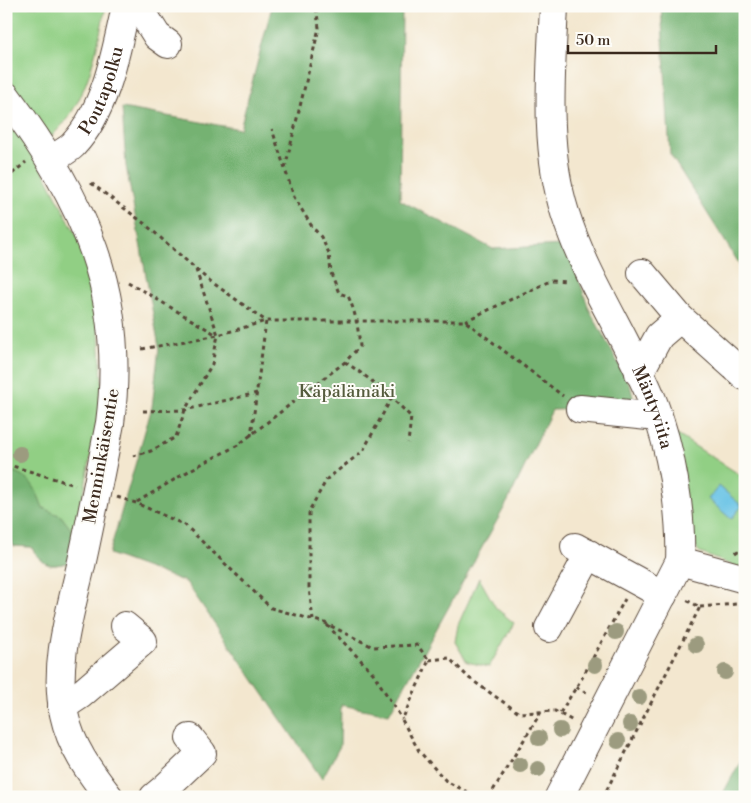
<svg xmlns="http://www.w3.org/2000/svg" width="751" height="803" font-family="'Libre Bodoni',serif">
<rect width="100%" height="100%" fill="#fdfcf7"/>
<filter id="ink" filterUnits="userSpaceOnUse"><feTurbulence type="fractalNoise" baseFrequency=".02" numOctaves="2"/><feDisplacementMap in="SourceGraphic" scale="10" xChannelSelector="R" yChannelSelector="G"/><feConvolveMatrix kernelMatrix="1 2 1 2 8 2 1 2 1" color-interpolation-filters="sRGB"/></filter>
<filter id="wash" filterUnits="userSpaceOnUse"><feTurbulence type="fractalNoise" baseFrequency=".0096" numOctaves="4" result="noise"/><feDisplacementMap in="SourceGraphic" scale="20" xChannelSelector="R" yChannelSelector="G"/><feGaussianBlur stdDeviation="1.12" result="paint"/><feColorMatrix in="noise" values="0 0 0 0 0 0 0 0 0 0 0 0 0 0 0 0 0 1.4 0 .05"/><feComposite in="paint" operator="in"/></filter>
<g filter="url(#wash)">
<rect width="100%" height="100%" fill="#f3e7cf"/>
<path fill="#91cf84" stroke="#667c51" d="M6 6H106C95 54 88 106 48 139L6 85Z
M6 110 25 136 80 242 97 303 103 395 70 562C47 568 45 566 31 547L14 546 6 529Z
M676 434 745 478V570L700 553 689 537Z
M479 578 496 608 514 623 489 667 467 662 455 642 458 625Z"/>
<path fill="#74b272" stroke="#586e48" d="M272 6H402L400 200 493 249 561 245 572 259 589 309 630 385 636 408 552 410 508 501 389 714 341 705 340 746 322 779 186 582 109 554 152 407 159 347 126 166 122 108 240 129Z
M661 6H745V273L670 154Z
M6 469C31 477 34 484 43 508L61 516 76 536 70 562C47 568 45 566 31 547L14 546 6 529Z
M745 753V797H721Z"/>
<path fill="#67c2e5" stroke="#517682" d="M719 486 742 506 731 519 708 499Z"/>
</g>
<g filter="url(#ink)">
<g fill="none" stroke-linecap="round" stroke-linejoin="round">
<g stroke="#574639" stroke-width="30">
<g id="minor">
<path d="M133 6 140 9 157 36 168 44"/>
<path id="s1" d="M554 6C551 75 544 146 565 213 586 280 627 337 653 402 671 448 682 511 680 561L559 797"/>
<path d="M6 96C83 198 127 293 110 423 101 469 92 515 82 561 71 610 53 664 64 714 71 747 89 771 109 797"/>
<path id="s2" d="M51 160C58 155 67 151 73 145 106 110 116 52 126 6"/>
<path d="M642 273 680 318 745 376"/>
<path d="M639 373 659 336 680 318"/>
<path d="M580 409 658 417"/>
<path d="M575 547 663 595"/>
<path d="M680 561 745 579"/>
<path d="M549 628 589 554"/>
<path d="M62 707 80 695 143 641 125 626"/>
<path d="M154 797 166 787 202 753 190 738"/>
</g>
</g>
<path stroke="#574639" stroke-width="3" stroke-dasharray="4 4" stroke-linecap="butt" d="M285 168 319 28 316 6
M6 179 26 162
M91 183 145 224 206 278 266 321 251 436
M128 282 217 335
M465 321 552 280 567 281
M142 349 218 335 266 321H465L563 396
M345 362C372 380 388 393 411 417L408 443
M143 411 185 410 257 393
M133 456 151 451 176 437 185 410 212 364 218 335 196 270
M6 464 75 485
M117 497 136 503 185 525 271 608 325 623 373 647 417 645 429 660 402 720 419 751 446 781 477 797
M137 502 192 469 238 445 345 362 360 346C358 328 356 313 348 296L339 293 331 273 329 253 321 237 311 225 294 197 272 129
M735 553 745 546
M700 607 737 604 745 606
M313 620 309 588V511L327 479 363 451 392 397
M327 625 373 673 402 719
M429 660 449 658 469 678 519 713 555 711 573 721
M576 687 587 693
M560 713 582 678 625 599
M489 797 541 712
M603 797 700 607 686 600"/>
<use href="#minor" stroke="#fff" stroke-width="28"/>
</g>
<g fill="#9c9b7f">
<circle cx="20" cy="454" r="8"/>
<circle cx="616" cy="632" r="8"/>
<circle cx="696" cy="645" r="8"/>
<circle cx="595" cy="665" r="8"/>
<circle cx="725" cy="672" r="8"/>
<circle cx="639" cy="697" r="8"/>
<circle cx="630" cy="724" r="8"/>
<circle cx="560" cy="730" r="8"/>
<circle cx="539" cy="738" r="8"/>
<circle cx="618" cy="741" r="8"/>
<circle cx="520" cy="765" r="8"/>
<circle cx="538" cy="769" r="8"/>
</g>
</g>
<g text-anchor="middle" stroke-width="4" stroke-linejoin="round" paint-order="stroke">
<g font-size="18" fill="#3b2a1e" stroke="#fdfcf7">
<text dy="6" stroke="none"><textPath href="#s2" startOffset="89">Poutapolku</textPath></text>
<text dy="6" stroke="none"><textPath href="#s1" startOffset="422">Mäntyviita</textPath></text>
<text transform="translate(101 456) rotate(-80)" y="6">Menninkäisentie</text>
</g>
<g font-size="18" fill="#555c3d" stroke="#fdfcf7">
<text x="347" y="397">Käpälämäki</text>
</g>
</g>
<rect width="751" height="803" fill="none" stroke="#fdfcf7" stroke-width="25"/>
<path d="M568 45v8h148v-8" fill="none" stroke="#3b2a1e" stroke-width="2.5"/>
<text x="576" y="45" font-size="15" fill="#3b2a1e" stroke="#fdfcf7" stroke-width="4" paint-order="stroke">50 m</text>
</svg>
